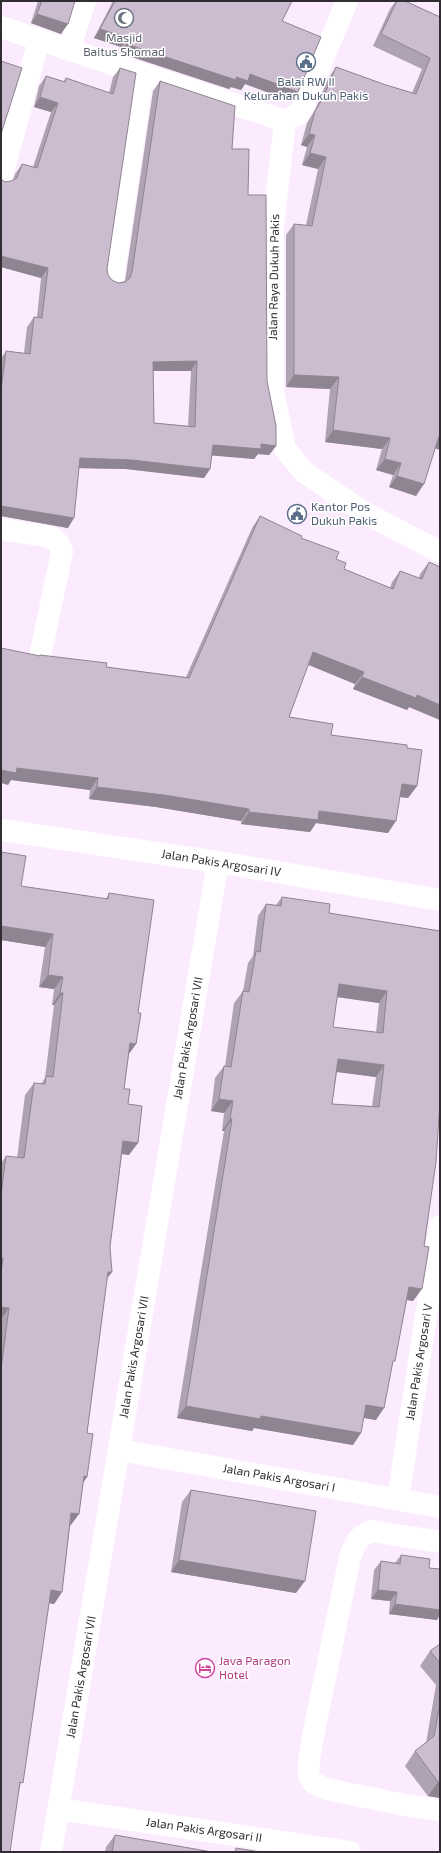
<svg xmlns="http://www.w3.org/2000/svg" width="441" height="1853" font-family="'Exo 2',sans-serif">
<rect width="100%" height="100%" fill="#fcebff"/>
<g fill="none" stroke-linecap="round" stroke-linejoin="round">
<path stroke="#fff" stroke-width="22" d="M1 27 285 121 273 227V391L285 449 304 472 363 512 440 552
M69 50 85 1
M285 121 299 114 304 104 347 1
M1 179 39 40
M113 280 143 74
M1 529 51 537 59 544 62 552 41 652
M1 830 218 862 440 900
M119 1450 440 1507
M398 1499 440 1226
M440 1542 372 1531C357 1536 356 1543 350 1557L312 1741C311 1750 306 1771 310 1778 313 1784 320 1786 326 1789L405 1805 440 1810
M58 1809 350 1852
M51 1852 218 862"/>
</g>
<path fill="#afa2b2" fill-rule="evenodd" d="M38 1H75L61 34 31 23Z
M113 1H292L282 21 291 101 245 84 241 90 231 87 229 89 120 53 121 47 94 38Z
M396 1H405L440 17 435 449 416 496 389 487 393 475 376 470 382 449 325 442 330 389 286 387V235L294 224 306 225 318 169 302 165 307 147 301 145 307 123 315 110 328 79 336 67 386 85 412 93 422 69 373 46 390 9Z
M120 68 107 269 108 275 112 280 118 283 125 281 153 91 160 81 232 149 248 195 267 381 276 446 269 455 258 454 254 459 212 455 210 469 204 478 126 469 79 468 68 528 1 516V358L6 351 24 353 27 327 34 317H37L41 278 1 267V179L5 182 11 181 13 180 15 174 22 164 33 167 51 112 34 107 39 86 46 76 63 82 66 78 109 93 113 77ZM153 371H191L188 426 154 423Z
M260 516 301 538 336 559 344 569 390 588 392 582 400 571 419 578 420 574 429 562 440 567V720L409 707 407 710 353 689 355 684 308 665 289 717 331 735 407 748 417 786 408 798 400 797 388 833 316 823 310 832 241 824V821L156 807 89 799 90 790 11 780 8 785 39 656 40 655 106 667 186 677 252 528Z
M1 852 21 886 106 899 109 893 138 1013 136 1044 129 1054 124 1089 128 1104 129 1155 122 1154 110 1247 107 1279 87 1433 83 1483 79 1514 70 1526 62 1592 54 1604 49 1603 20 1787 1 1852V1163L6 1156 17 1158 25 1095 34 1083 41 1084 45 1078 54 1005H52L54 989 39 987 45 947 1 940Z
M282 897 329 913 440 931 413 1301 407 1300 392 1366 376 1420 364 1418 353 1445 254 1428 252 1431 177 1418 224 1131H222L224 1113 211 1111 215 1078 224 1066H225L234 1003 243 991 248 963 253 956 258 916 266 904 276 905ZM337 997 379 1003 376 1033 333 1027ZM337 1072 376 1077 372 1106 332 1104Z
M191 1490 296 1593 171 1572 182 1502Z
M401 1555 429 1568 437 1620 389 1614 390 1601 371 1599 374 1570 381 1561 395 1563Z
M440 1644V1798L428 1796 405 1766 415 1751 426 1743 436 1685 420 1666 430 1651Z
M115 1835 212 1852H105L106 1847Z"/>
<path fill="#8f8491" d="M37 14 68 24 61 34 31 23Z
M100 29 128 38 121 47 94 38Z
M126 44 236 77 250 74 298 92 291 101 245 84 241 90 231 87 229 89 120 53Z
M40 97 58 103 51 112 34 107Z
M309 134 315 135 307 147 301 145Z
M310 153 326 157 318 169 302 165Z
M1 256 48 268 41 278 1 267Z
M197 361 191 371H146L153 362Z
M294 375 339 377 330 389 286 387Z
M333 430 390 438 382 449 325 442Z
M439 436H440V450L431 447Z
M261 444 276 446 269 455 258 454 254 459 206 455 213 445Z
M80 458 132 460 210 469 204 478 126 469 73 468Z
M385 459 401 463 393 475 376 470Z
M397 476 424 484 416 496 389 487Z
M1 506 74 518 68 528 1 516Z
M313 652 364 672 355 684 305 663Z
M362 677 417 695 440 705V720L409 707 407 710 353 689Z
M17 768 98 778 90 790 11 780 8 785 1 783V770Z
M402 784 417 786 408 798 393 796Z
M97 787 164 795 249 809 241 821 156 807 89 799Z
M319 811 396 821 388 833 316 823 310 832 241 824 249 812Z
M1 926 53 934 45 947 1 940Z
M48 975 63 977 54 989 39 987Z
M339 984 387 991 379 1003 330 996Z
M60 993H63L54 1005H52Z
M130 1043 136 1044 127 1056Z
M338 1059 384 1065 376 1077 330 1071Z
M219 1099 233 1101 224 1113 211 1111Z
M230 1119H232L224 1131H222Z
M123 1141 138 1143 129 1155 115 1153Z
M108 1272H112L103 1284Z
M409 1287 422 1289 413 1301 401 1299Z
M1 1307 9 1308 1 1319Z
M366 1405 384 1408 376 1420 358 1417Z
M186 1406 261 1416 361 1433 353 1445 254 1428 252 1431 177 1418Z
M84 1476 87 1477 79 1489Z
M71 1513 79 1514 70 1526Z
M179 1560 305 1581 296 1593 171 1572Z
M51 1590 62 1592 54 1604 43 1602Z
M378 1590 397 1592 390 1601 371 1599Z
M395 1604 440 1610V1615L437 1620 389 1614Z
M438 1782H440V1798L428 1796Z"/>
<path fill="#ccbccf" stroke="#8f8491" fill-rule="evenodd" d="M42 1H75L68 24 37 14Z
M115 1H292L282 21 321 37 298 92 250 74 248 81 236 77V80L126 44 128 38 100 29Z
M397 1H405L440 17V436H439L424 484 397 476 401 463 385 459 390 438 333 430 339 377 294 375V224L312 226 326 157 310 153 315 135 309 134 315 111 323 98 336 67 386 85 416 94 430 58 381 34Z
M1 61 22 68 1 134Z
M120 68 136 73 107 269 108 275 112 280 118 283 125 282 130 278 132 272 160 81 235 106 232 149H249L248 195H266L267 381 276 426V446L261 444V449L213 445 210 469 132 460 80 458 74 518 1 506V390L6 351 30 354 34 317 42 318 48 268 1 256V179L5 182 11 181 17 178 22 164 37 168 58 103 40 97 46 76 65 82 66 78 113 94ZM197 361 195 427 154 423 153 362Z
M260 516 302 536 301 538 339 552 336 559 346 563 344 569 393 589 400 571 422 579 429 562 440 567V705L417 695 416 698 362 677 364 672 313 652 289 717 333 724 331 735 407 745V748L422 750 417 786 402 784 396 821 319 811 318 820 249 812V809L164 795 97 787 98 778 17 768 16 773 1 770V648L40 656V655L107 663 106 667 189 678Z
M1 852 26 856 21 886 108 899 109 893 154 900 138 1013H141L136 1044 130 1043 124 1089H130L128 1104 142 1106 138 1143 123 1141 110 1247 112 1272H108L87 1433 93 1434 87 1477 84 1476 79 1514 71 1513 62 1592 51 1590 23 1783 20 1782 10 1852H1V1369L9 1308 1 1307V1273L3 1258H1V1195L6 1156 24 1158 34 1083 45 1084 46 1076 53 1077 63 993H60L63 977 48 975 53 934 1 926Z
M282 897 330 904 329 913 440 931V1102L436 1162 424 1246 429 1247 422 1289 409 1287 395 1361H393L384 1408 366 1405 361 1433 261 1416 260 1419 186 1406 232 1119H230L233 1101 219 1099 224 1066 231 1067 243 991 249 992 256 951 260 952 266 904 281 906ZM339 984 387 991 383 1033 333 1027ZM338 1059 384 1065 379 1107 332 1104Z
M191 1490 316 1511 305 1581 179 1560Z
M401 1555 430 1559 429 1568 440 1569V1610L395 1604 397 1592 378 1590 381 1561 400 1564Z
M440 1644V1663L430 1651Z
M440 1704V1782H438L415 1751 434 1736Z
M115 1835 212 1852H112Z
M236 1848 260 1852H235Z"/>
<defs>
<g id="mosque-ring" transform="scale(1)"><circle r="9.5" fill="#fff" stroke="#6b7280" stroke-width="1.5"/><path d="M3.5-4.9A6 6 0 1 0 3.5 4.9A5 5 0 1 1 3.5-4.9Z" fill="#6b7280"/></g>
<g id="civic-ring" transform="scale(1)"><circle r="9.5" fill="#fff" stroke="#5c6f8a" stroke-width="1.5"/><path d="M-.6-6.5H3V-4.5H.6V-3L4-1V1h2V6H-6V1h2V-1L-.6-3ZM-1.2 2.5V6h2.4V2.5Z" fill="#5c6f8a"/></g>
<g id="hotel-ring" transform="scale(1)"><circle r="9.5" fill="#fff" stroke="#d1479c" stroke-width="1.5"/><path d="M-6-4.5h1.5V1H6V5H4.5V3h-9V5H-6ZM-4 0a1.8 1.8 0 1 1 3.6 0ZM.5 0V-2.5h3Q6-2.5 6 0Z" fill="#d1479c"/></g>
</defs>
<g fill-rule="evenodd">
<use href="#mosque-ring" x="124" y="18"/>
<use href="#civic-ring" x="306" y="62"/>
<use href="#civic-ring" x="297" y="514"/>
<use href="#hotel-ring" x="205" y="1668"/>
</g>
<g text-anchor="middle" stroke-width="3" stroke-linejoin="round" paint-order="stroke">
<g font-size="12" fill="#5b616d" stroke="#fff">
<text x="124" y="42">Masjid<tspan x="124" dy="14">Baitus Shomad</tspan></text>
</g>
<g font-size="12" fill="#4e5e75" stroke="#fff">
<text x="306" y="86">Balai RW II<tspan x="306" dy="14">Kelurahan Dukuh Pakis</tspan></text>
<text x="311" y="511" text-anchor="start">Kantor Pos<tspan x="311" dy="14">Dukuh Pakis</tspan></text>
</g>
<g font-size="12" fill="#322c33" stroke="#fff">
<text transform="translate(274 277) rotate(-89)" y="4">Jalan Raya Dukuh Pakis</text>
<text transform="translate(221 863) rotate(9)" y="4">Jalan Pakis Argosari IV</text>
<text transform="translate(188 1038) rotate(-80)" y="4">Jalan Pakis Argosari VII</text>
<text transform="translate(134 1357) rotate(-80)" y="4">Jalan Pakis Argosari VII</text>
<text transform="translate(419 1362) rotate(-81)" y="4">Jalan Pakis Argosari V</text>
<text transform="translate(279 1478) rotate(10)" y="4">Jalan Pakis Argosari I</text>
<text transform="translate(81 1677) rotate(-80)" y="4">Jalan Pakis Argosari VII</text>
<text transform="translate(204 1830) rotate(8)" y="4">Jalan Pakis Argosari II</text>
</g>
<g font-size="12" fill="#b23c85" stroke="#fff" text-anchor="start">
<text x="219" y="1665">Java Paragon<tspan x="219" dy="14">Hotel</tspan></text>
</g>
</g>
<rect width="441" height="1853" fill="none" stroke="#322c33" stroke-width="4"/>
</svg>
